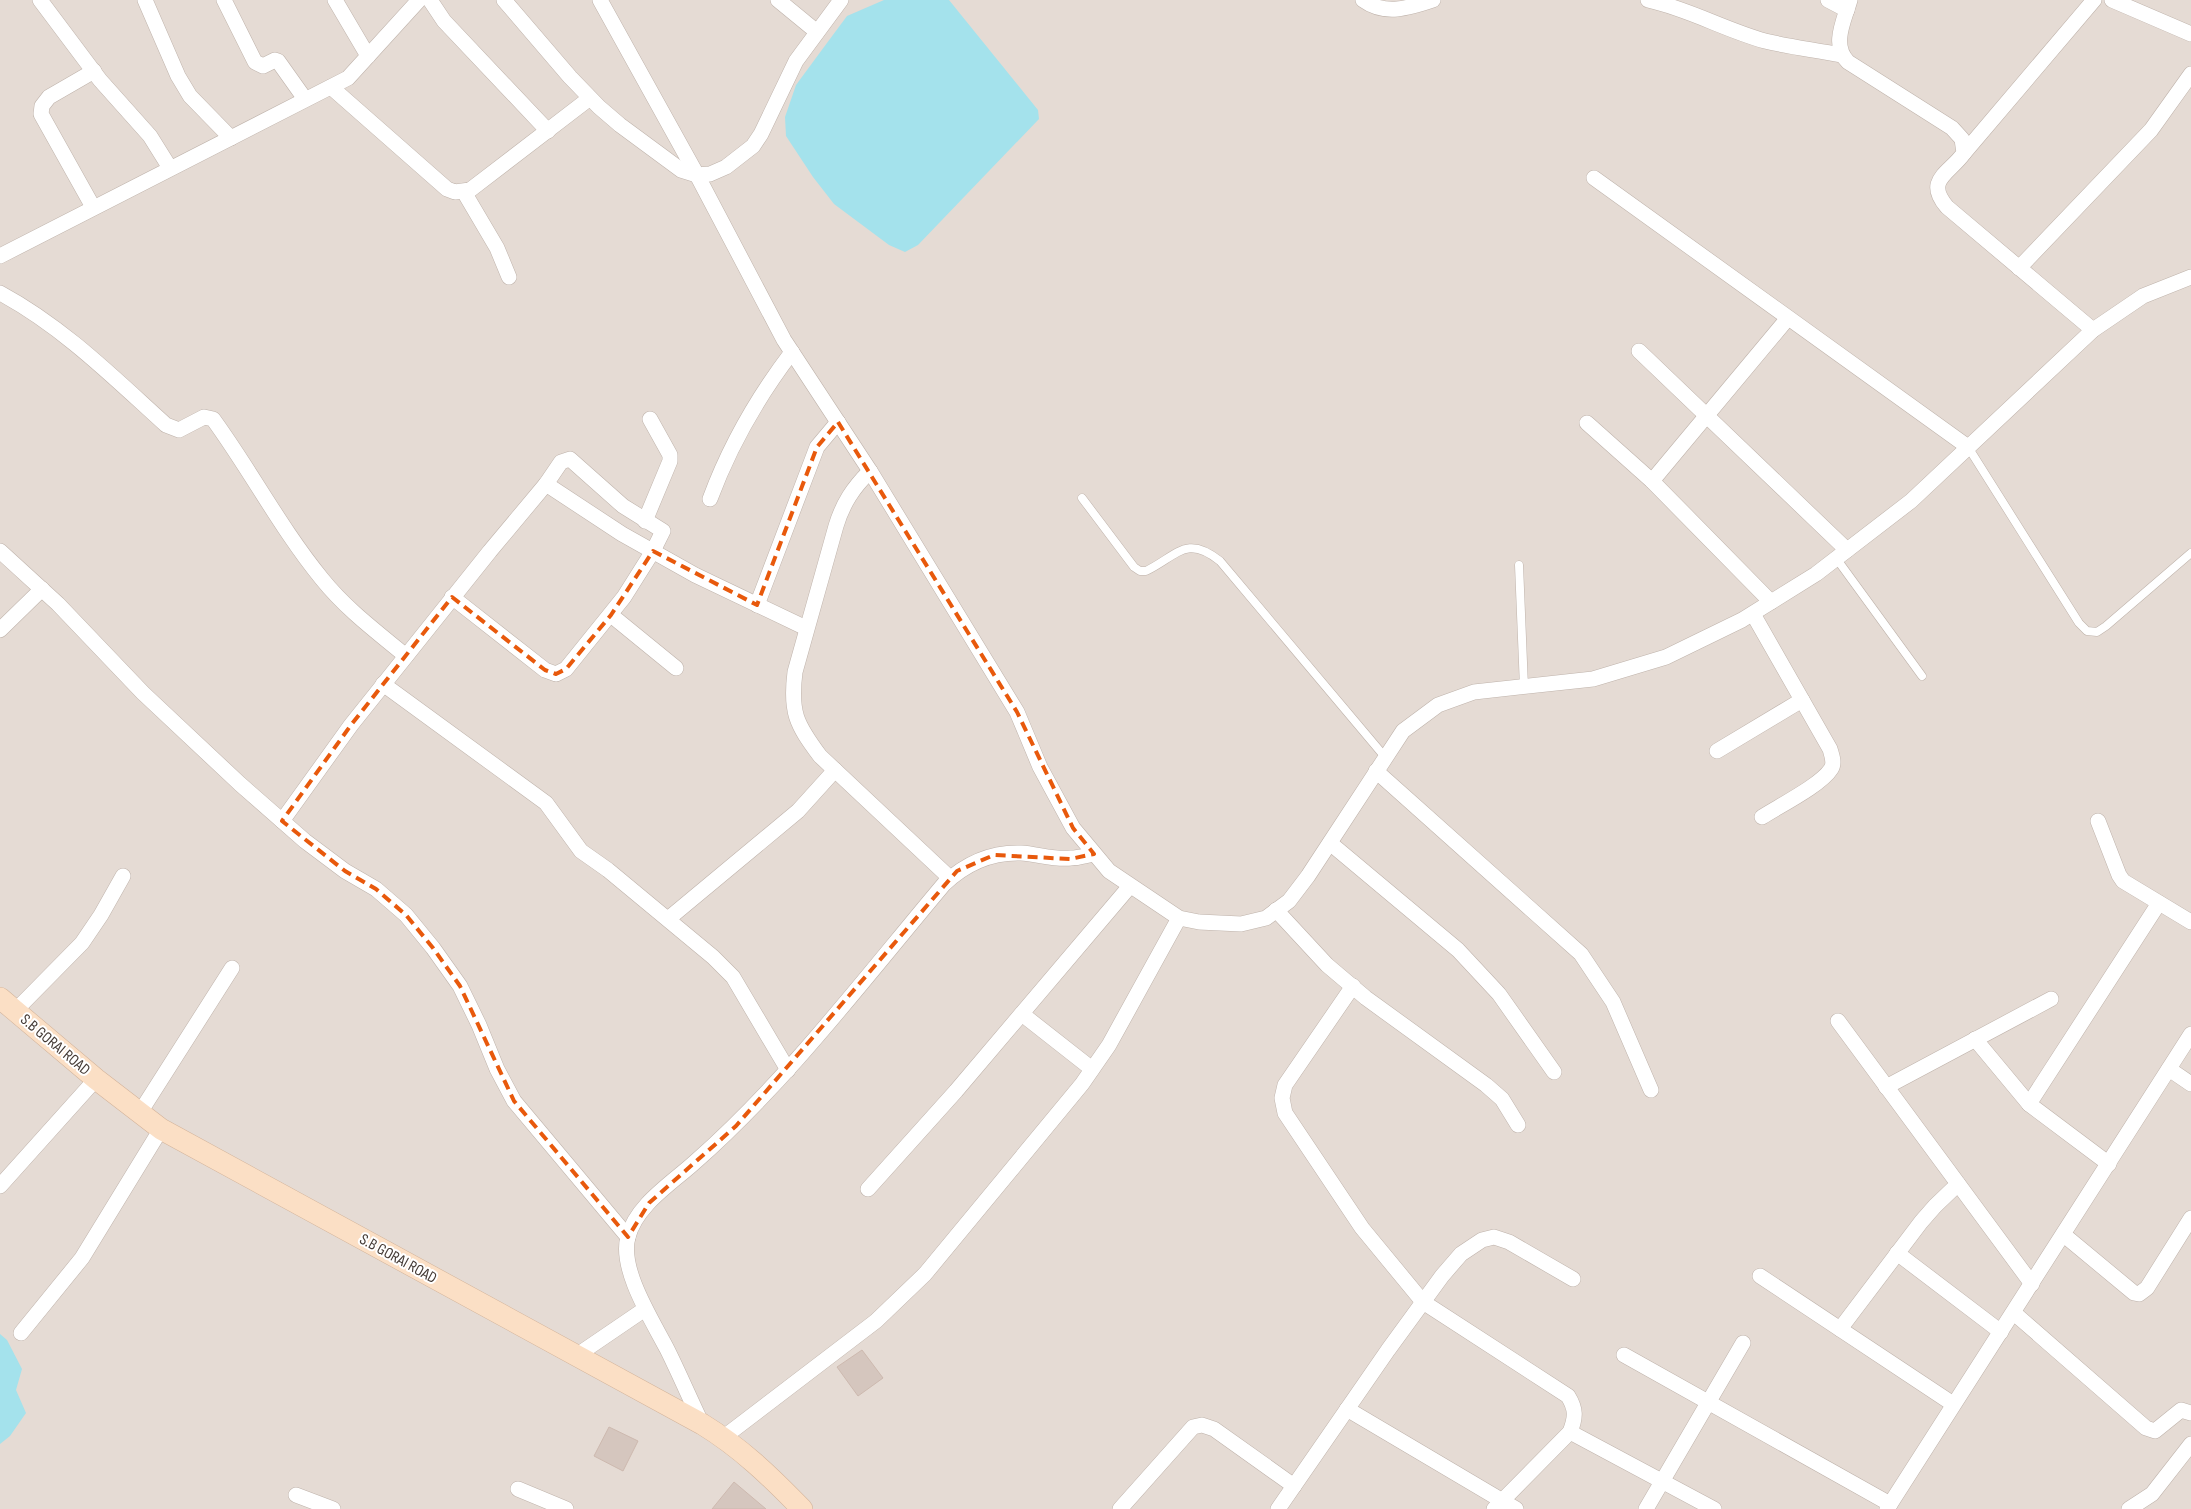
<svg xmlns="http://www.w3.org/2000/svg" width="2191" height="1509" viewBox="0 0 2191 1509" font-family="'Sofia Sans Condensed',sans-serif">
  <rect width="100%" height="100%" fill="#f1eae5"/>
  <rect fill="#e5dbd4" x="0" y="0" width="2191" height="1509"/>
  <g fill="#a4e2ec">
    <polygon points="884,0 949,0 1038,110 1039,119 918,245 905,252 889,245 834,204 813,177 786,136 785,117 796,85 824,47 847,16"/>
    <polygon points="0,1334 7,1340 22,1369 16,1390 26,1413 10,1436 0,1444"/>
  </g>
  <g fill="#d5c6be" stroke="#cdb9af">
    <polygon points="862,1350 883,1378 858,1396 837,1367"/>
    <polygon points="609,1427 638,1441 623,1471 594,1456"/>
    <polygon points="734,1482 766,1509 712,1509"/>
  </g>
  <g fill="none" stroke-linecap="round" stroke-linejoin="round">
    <defs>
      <g id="lane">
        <polyline points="1968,447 2079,623 2087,631 2097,632 2106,626 2191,553"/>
        <path d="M 1082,498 L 1134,567 L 1140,571 L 1146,571 C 1177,556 1186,534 1220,561 L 1385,757"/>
        <polyline points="1836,558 1922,676"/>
        <polyline points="1519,565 1524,687"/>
      </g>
      <g id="street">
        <polyline points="40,0 100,80 150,136 170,168"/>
        <polyline points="145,0 178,76 190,96 231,138"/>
        <polyline points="224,0 255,62 263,66 275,60 278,61 305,99"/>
        <polyline points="335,0 368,56"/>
        <polyline points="430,0 444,21 548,131"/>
        <polyline points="504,0 570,77 599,107 620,125 681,170 697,175 710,174 726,167 753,146 761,134 796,61 841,0"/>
        <polyline points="600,0 697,175 784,340 870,471 1017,712 1040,767 1073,828 1109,871 1179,918 1199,922 1241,924 1266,918 1289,901 1308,876 1403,731 1438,705 1474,692 1593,679 1666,657 1742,620 1816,574 1911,501 2093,330 2143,296 2191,277"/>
        <polyline points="778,0 817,32"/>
        <path d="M 1363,0 C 1385,16 1409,8 1433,0"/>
        <path d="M 1648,0 C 1689,9 1725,30 1765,41 C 1790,47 1816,50 1841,55"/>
        <polyline points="1828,0 1847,10"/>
        <path d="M 1850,0 C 1844,21 1831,45 1848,62 L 1952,128 L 1962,139 L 1964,153 C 1949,174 1924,180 1947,207 L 2093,330"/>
        <polyline points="2112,0 2191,34"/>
        <polyline points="331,87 447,189 455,192 470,190 590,98"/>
        <polyline points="1964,153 2094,0"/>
        <polyline points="1594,178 1968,447"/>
        <polyline points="464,192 497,248 509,277"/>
        <polyline points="93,207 41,114 42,106 49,97 94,71"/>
        <polyline points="0,256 348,78 419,0"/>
        <polyline points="2019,268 2151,130 2191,74"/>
        <path d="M 0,293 C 63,327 113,377 166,425 L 179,430 L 204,417 L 213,419 C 251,471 281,529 322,579 C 346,609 377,632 406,656"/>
        <polyline points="1639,351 1847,550"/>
        <polyline points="1587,423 1652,481"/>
        <path d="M 870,471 C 853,488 843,503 836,526 L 795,672 C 790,712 796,724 820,756 L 950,878"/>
        <path d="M 710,499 C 730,445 757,398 792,352"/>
        <polyline points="645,521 670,461 670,455 650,419"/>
        <polyline points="0,551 58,604 143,693 240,784 305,841 345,871 376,889 406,915 433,948 460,986 479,1025 497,1069 514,1101 628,1237"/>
        <polyline points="452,597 545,670 556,674 566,669 624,597 653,551 663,531 623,506 570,459 561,462 546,484"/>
        <polyline points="1771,602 1652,481 1788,318"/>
        <polyline points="757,605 817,447 838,422"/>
        <path d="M 1753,614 L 1830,749 C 1832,756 1835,763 1831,769 C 1821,785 1779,806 1762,817"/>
        <polyline points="611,615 676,668"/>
        <polyline points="0,630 42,589"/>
        <polyline points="383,684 546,803 581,851 608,870 713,957 733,977 788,1070"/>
        <polyline points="1717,751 1802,700"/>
        <polyline points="1376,771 1581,954 1613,1002 1651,1090"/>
        <polyline points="282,821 351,725 490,551 546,484 622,534 695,575 806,628"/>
        <polyline points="2098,821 2119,875 2123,881 2191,922"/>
        <polyline points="1330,843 1458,950 1499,994 1554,1072"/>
        <polyline points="1276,910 1327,965 1366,998 1486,1085 1502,1099 1518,1125"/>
        <polyline points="668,919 798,811 835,770"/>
        <path d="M 1353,986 L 1285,1085 L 1282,1098 L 1285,1113 L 1362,1228 L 1423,1302 L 1568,1396 C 1576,1409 1576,1417 1570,1432 L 1494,1509"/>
        <polyline points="15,1011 82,943 101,915 123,876"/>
        <polyline points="1022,1014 1092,1069"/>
        <polyline points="1838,1021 2032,1284"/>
        <polyline points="1975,1039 2029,1104 2109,1164"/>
        <polyline points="2169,1069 2191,1084"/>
        <polyline points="1886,1087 2051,999"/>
        <polyline points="2029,1104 2159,903"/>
        <polyline points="139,1114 232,968"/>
        <polyline points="0,1186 96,1079"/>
        <polyline points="868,1189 956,1091 1130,886"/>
        <polyline points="2064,1235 2134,1293 2139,1294 2147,1288 2191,1218"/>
        <polyline points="1897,1253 2001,1332"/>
        <polyline points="1760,1276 1953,1404"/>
        <polyline points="2014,1313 2146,1428 2155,1431 2181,1410 2191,1413"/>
        <polyline points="1840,1329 1921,1222 1935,1206 1958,1184"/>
        <polyline points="21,1333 82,1258 161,1129"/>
        <polyline points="1624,1355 1890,1504"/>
        <polyline points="576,1356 645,1309"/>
        <polyline points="1347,1409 1516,1509"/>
        <path d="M 702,1424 C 690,1399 679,1373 667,1349 C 652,1320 619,1269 628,1237 C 636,1205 672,1183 695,1162 C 788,1080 864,979 944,884 C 965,864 991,852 1021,853 C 1037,854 1055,860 1071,858 C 1079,858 1087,855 1094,854"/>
        <polyline points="1570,1432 1714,1509"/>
        <polyline points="724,1437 876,1321 925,1274 1082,1084 1109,1045 1179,918"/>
        <polyline points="518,1489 566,1509"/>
        <polyline points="296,1495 333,1509"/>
        <polyline points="1120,1509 1193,1427 1202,1425 1214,1429 1294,1486"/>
        <polyline points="1278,1509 1388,1350 1442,1276 1461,1254 1482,1240 1494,1237 1509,1242 1573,1279"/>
        <polyline points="1646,1509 1743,1343"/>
        <polyline points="1887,1509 2191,1034"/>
        <polyline points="2129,1509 2152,1494 2191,1444"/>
      </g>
      <path id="secondary" d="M 0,998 L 96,1079 L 161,1129 L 702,1424 C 741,1448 770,1476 802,1509"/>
    </defs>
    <use href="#lane" stroke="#bfb3ab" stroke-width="9"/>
    <use href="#street" stroke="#bfb3ab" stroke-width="16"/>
    <use href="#secondary" stroke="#d2b39a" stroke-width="22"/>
    <use href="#lane" stroke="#fff" stroke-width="8"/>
    <use href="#street" stroke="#fff" stroke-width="15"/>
    <use href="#secondary" stroke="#fbdfc5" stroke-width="21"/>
  </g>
  <path fill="none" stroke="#e8590c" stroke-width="4" stroke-dasharray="10 6" stroke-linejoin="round" d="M 838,422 L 1017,712 L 1073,828 L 1094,854 L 1070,859 L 994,855 L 957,871 L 736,1126 L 649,1203 L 628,1237 L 514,1101 L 460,986 L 433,948 L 406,915 L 376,889 L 345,871 L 282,821 L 351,725 L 452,597 L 545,670 L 556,674 L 566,669 L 611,615 L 653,551 L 757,605 L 817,447 Z"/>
  <g text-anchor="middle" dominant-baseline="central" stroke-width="4" stroke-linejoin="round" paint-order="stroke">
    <g font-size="16" fill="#443a35" stroke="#fff">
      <text transform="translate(55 1045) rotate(40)">S.B GORAI ROAD</text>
      <text transform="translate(398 1259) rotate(29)">S.B GORAI ROAD</text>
    </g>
  </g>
</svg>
